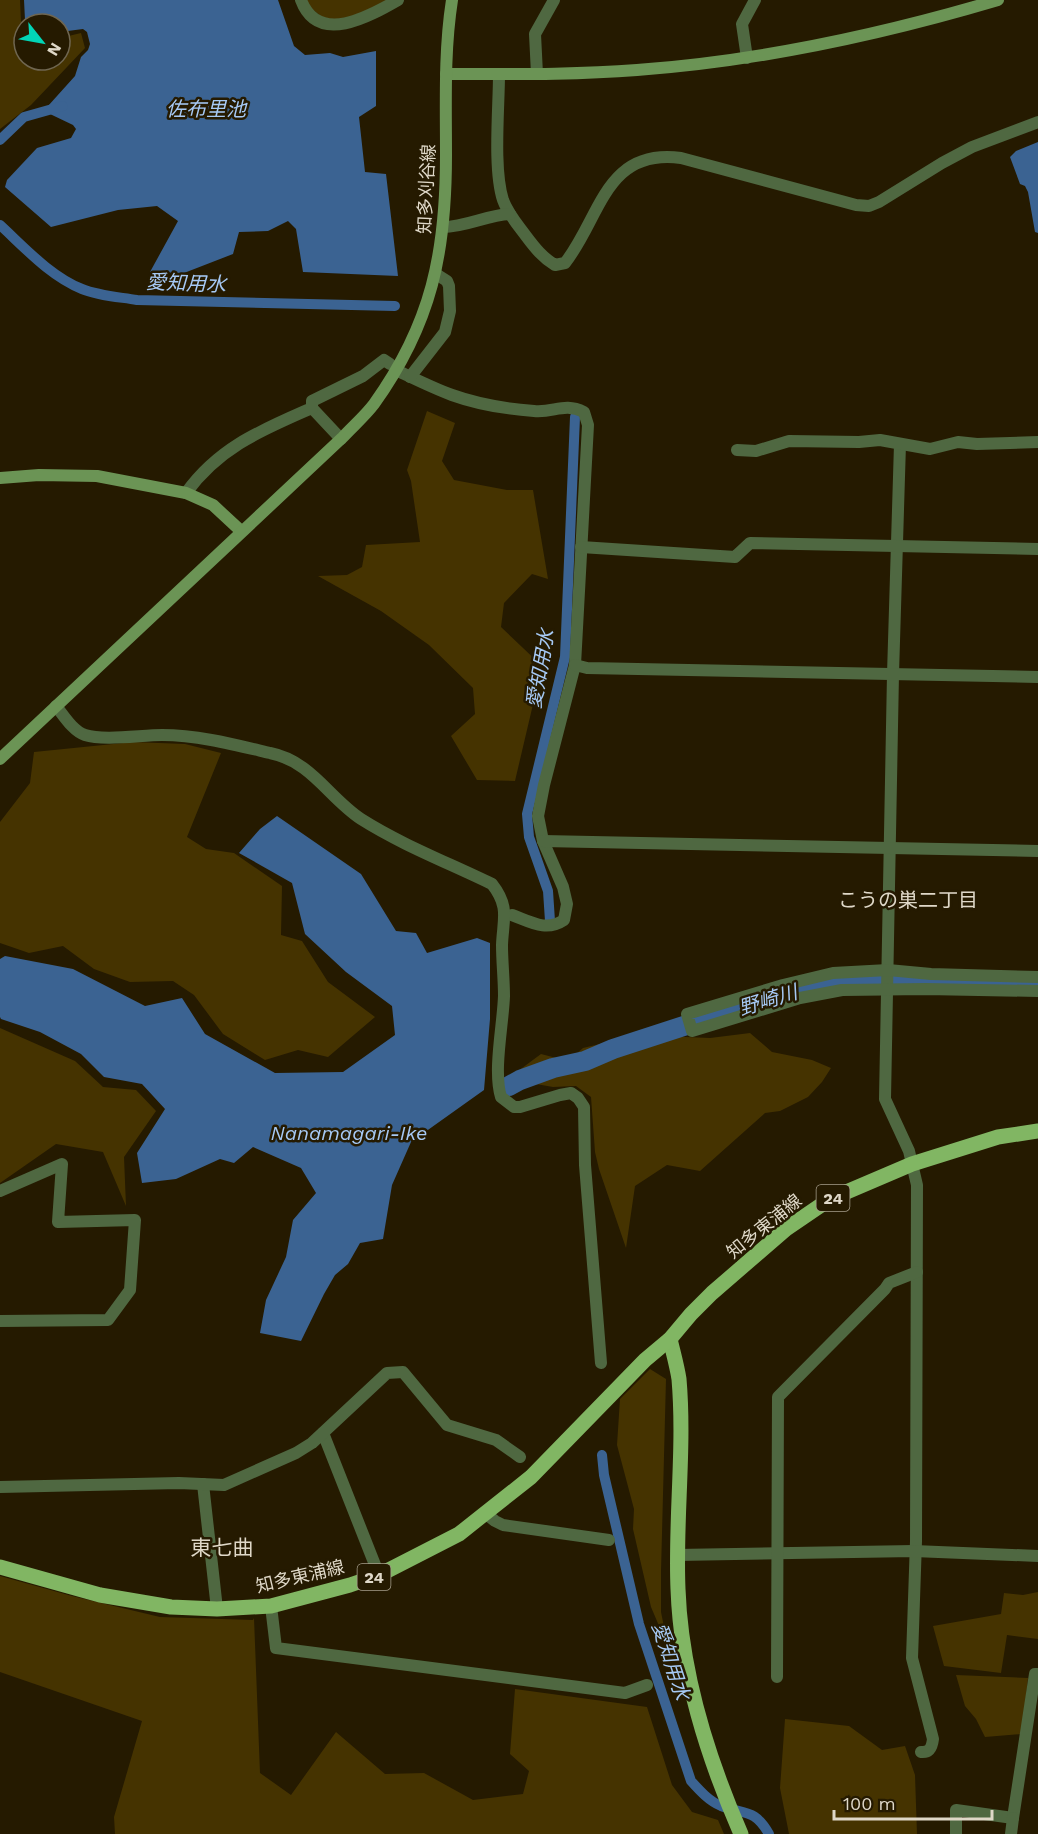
<svg xmlns="http://www.w3.org/2000/svg" width="1038" height="1834" viewBox="0 0 1038 1834" font-family="'Work Sans','Noto Sans JP',sans-serif">
  <rect width="100%" height="100%" fill="#251a00"/>
  <g fill="#453300">
    <polygon points="0,0 20,0 21,22 25,24 24,60 60,60 60,38 81,33 85,48 31,105 0,129"/>
    <polygon points="301,0 398,0 332,25"/>
    <polygon points="427,411 455,423 442,461 454,480 507,490 533,490 548,579 532,574 504,603 501,627 542,666 515,781 477,780 451,736 475,714 473,688 429,645 381,611 318,576 347,575 362,567 366,545 420,542 411,481 407,470"/>
    <polygon points="133,742 185,744 221,753 187,837 206,849 234,853 282,886 281,935 302,941 328,982 375,1017 328,1057 298,1050 265,1060 223,1034 194,995 173,981 130,982 94,969 63,946 29,953 0,943 0,822 30,783 34,752"/>
    <polygon points="0,1028 75,1061 103,1087 136,1090 156,1111 124,1157 126,1206 103,1152 56,1144 0,1183"/>
    <polygon points="750,1033 772,1052 812,1060 831,1068 822,1082 808,1097 780,1111 765,1113 700,1171 667,1165 635,1186 626,1248 599,1169 595,1152 591,1097 576,1086 553,1087 536,1084 518,1071 541,1054 568,1061 583,1048 637,1035 710,1038"/>
    <polygon points="650,1369 666,1379 661,1572 661,1612 668,1647 651,1607 633,1529 634,1509 617,1445 620,1399"/>
    <polygon points="0,1576 72,1596 160,1617 253,1620 254,1618 260,1773 291,1795 336,1732 385,1774 424,1773 473,1800 523,1794 529,1771 510,1754 515,1689 647,1707 672,1785 692,1812 718,1820 724,1834 115,1834 114,1817 142,1721 0,1672"/>
    <polygon points="1038,1592 1038,1639 1007,1635 1001,1673 944,1666 933,1626 1001,1614 1004,1593 1023,1595"/>
    <polygon points="956,1675 1028,1678 1022,1734 985,1737 976,1719 965,1706"/>
    <polygon points="785,1719 849,1726 882,1750 905,1746 915,1775 917,1834 789,1834 780,1788"/>
  </g>
  <g fill="#3b6392">
    <polygon points="24,0 278,0 294,46 305,55 330,53 343,57 376,51 376,106 359,117 365,172 386,174 398,276 303,272 296,229 288,221 268,231 239,232 233,254 184,273 150,272 178,221 157,206 118,210 51,227 5,187 7,180 37,148 71,138 76,129 73,125 50,114 48,106 75,76 81,57 88,50 90,44 87,32 83,29 60,32 60,24 32,24 25,20"/>
    <polygon points="1038,142 1038,233 1035,232 1028,192 1025,186 1020,184 1010,157 1016,151"/>
    <polygon points="277,816 361,874 396,931 416,933 427,953 477,938 490,943 490,1019 484,1090 411,1142 392,1185 383,1239 360,1243 348,1264 335,1275 324,1294 301,1341 260,1333 266,1300 286,1257 293,1220 316,1193 301,1168 253,1147 234,1163 220,1159 176,1179 142,1183 137,1153 165,1109 142,1084 104,1077 81,1054 40,1032 1,1019 0,1017 0,959 5,956 73,969 145,1006 182,998 205,1034 275,1073 343,1072 395,1035 392,1006 346,972 305,934 292,883 239,853 260,829"/>
  </g>
  <g fill="none" stroke-linecap="round" stroke-linejoin="round">
    <g stroke="#3b6392" stroke-width="10">
      <polyline points="0,140 24,117 63,106"/>
      <path d="M 0,225 C 25,248 50,276 82,289 C 99,296 119,297 137,300 L 395,306"/>
      <polyline points="550,921 548,891 529,837 527,814 565,657 575,417"/>
      <path d="M 602,1455 L 604,1475 L 639,1624 L 691,1781 C 700,1791 709,1801 721,1806 C 745,1815 754,1808 769,1834"/>
    </g>
    <polyline stroke="#3b6392" stroke-width="20" points="509,1086 520,1080 553,1068 585,1061 613,1049 696,1022 818,985 860,980 1038,984"/>
    <g stroke="#4f6841" stroke-width="12">
      <path d="M 301,0 C 318,46 370,16 398,0"/>
      <polyline points="747,58 742,24 755,0"/>
      <path d="M 499,74 C 499,108 493,169 503,200 C 508,214 518,225 526,236 C 535,248 543,258 555,265 L 565,263 C 601,217 605,148 681,158 L 856,205 L 869,206 L 879,202 L 942,163 L 972,147 L 1038,122"/>
      <polyline points="537,74 535,34 554,0"/>
      <path d="M 443,227 C 466,227 487,215 510,214"/>
      <path d="M 396,370 C 415,379 433,388 452,395 C 477,404 507,409 534,411 C 554,413 564,402 584,412 L 588,425 L 575,665 L 544,785 L 538,816 L 543,841 L 563,887 L 567,904 L 564,920 C 546,932 531,922 512,915"/>
      <polyline points="410,377 445,332 450,311 449,286 447,281 436,274"/>
      <polyline points="312,408 341,439"/>
      <path d="M 900,444 L 893,674 L 885,1099 L 909,1151 L 917,1185 L 916,1541 L 912,1658 L 933,1739 C 932,1747 930,1753 921,1752"/>
      <polyline points="737,450 756,451 789,441 859,442 880,440 930,449 958,442 977,444 1038,442"/>
      <path d="M 186,493 C 219,447 262,430 312,408 L 312,401 L 363,376 L 384,360 L 390,364"/>
      <polyline points="581,547 735,557 750,543 1038,549"/>
      <polyline points="575,665 587,668 1038,677"/>
      <path d="M 56,706 C 64,716 73,731 85,735 C 104,741 141,735 162,735 C 198,735 236,745 270,753 C 311,761 329,798 361,819 C 402,845 449,863 492,884 C 510,907 503,919 502,945 C 502,962 504,979 504,996 C 503,1025 493,1071 501,1097 L 514,1107 L 520,1107 L 560,1095 L 571,1093 L 578,1098 L 584,1107 L 585,1165 L 601,1363"/>
      <polyline points="543,841 1038,851"/>
      <polyline points="1038,977 931,974 888,970 833,973 783,985 687,1014 692,1031 800,998 842,990 926,989 1038,991"/>
      <polyline points="0,1191 62,1164 58,1222 135,1220 130,1290 108,1320 0,1321"/>
      <polyline points="323,1433 379,1575"/>
      <polyline points="203,1484 217,1609"/>
      <polyline points="0,1487 179,1483 224,1485 296,1453 312,1443 387,1373 403,1372 447,1425 496,1440 520,1457"/>
      <polyline points="485,1513 495,1521 503,1525 609,1540"/>
      <polyline points="677,1555 914,1551 1038,1556"/>
      <polyline points="271,1606 276,1648 625,1693 647,1685"/>
      <polyline points="777,1677 778,1397 885,1289 889,1283 917,1272"/>
      <polyline points="956,1834 956,1810 1013,1818 1035,1674 1038,1674"/>
      <polyline points="1011,1834 1013,1818"/>
    </g>
    <g stroke="#6b9455" stroke-width="12">
      <path d="M 446,74 C 509,74 573,75 637,70 C 760,61 880,35 998,0"/>
      <polyline points="0,478 39,475 97,476 186,493 213,505 241,531"/>
      <path d="M 0,759 L 343,437 C 353,426 365,416 374,404 C 432,323 446,252 446,155 C 446,103 444,51 452,0"/>
    </g>
    <g stroke="#81b663" stroke-width="15">
      <path d="M 670,1339 C 673,1352 677,1366 679,1379 C 685,1449 675,1519 678,1589 C 681,1674 707,1756 741,1834"/>
      <polyline points="0,1567 100,1595 171,1607 217,1609 271,1606 350,1585 379,1575 459,1534 531,1477 645,1360 670,1339 691,1314 712,1293 786,1229 830,1199 912,1164 998,1137 1038,1131"/>
    </g>
  </g>
  <g text-anchor="middle" dominant-baseline="central" stroke-width="5" stroke-linejoin="round" paint-order="stroke">
    <g fill="#251a00" stroke="#a79f8c" stroke-width="1.5">
      <rect x="816.5" y="1185" width="33" height="26" rx="4.5"/>
      <rect x="357.5" y="1564" width="33" height="26" rx="4.5"/>
    </g>
    <g font-size="16" font-weight="bold" fill="#dfd8c8">
      <text x="833" y="1198">24</text>
      <text x="374" y="1577">24</text>
    </g>
    <g font-size="18" fill="#dfd8c8" stroke="#251a00">
      <text transform="translate(426 189) rotate(-87)">知多刈谷線</text>
      <text transform="translate(764 1226) rotate(-39)">知多東浦線</text>
      <text transform="translate(300 1576) rotate(-13)">知多東浦線</text>
    </g>
    <g font-size="20" font-style="italic" fill="#a6c9f4" stroke="#251a00">
      <text x="206" y="109">佐布里池</text>
      <text transform="translate(186 283) rotate(2)">愛知用水</text>
      <text transform="translate(540 669) rotate(-80)">愛知用水</text>
      <text transform="translate(768 1000) rotate(-17)">野崎川</text>
      <text x="349" y="1133">Nanamagari-Ike</text>
      <text transform="translate(671 1661) rotate(72)">愛知用水</text>
    </g>
    <g font-size="20" fill="#dfd8c8" stroke="#251a00">
      <text x="908" y="900">こうの巣二丁目</text>
    </g>
    <g font-size="21" fill="#dfd8c8" stroke="#251a00">
      <text x="222" y="1547">東七曲</text>
    </g>
  </g>
  <g transform="translate(42 42) rotate(121)"><circle r="28" fill="#251a00" stroke="#6f6650" stroke-width="1.5"/>
  <path d="M0-4.5L10 22L0 15L-10 22Z" fill="#02d5b6"/>
  <text y="-9" font-size="16" font-weight="bold" text-anchor="middle" fill="#dfd8c8">N</text>
  </g>
  <path d="M834 1810v9h158v-9" fill="none" stroke="#dfd8c8" stroke-width="3"/>
  <text x="843" y="1810" font-size="18" fill="#dfd8c8" stroke="#251a00" stroke-width="4.5" paint-order="stroke">100 m</text>
</svg>
